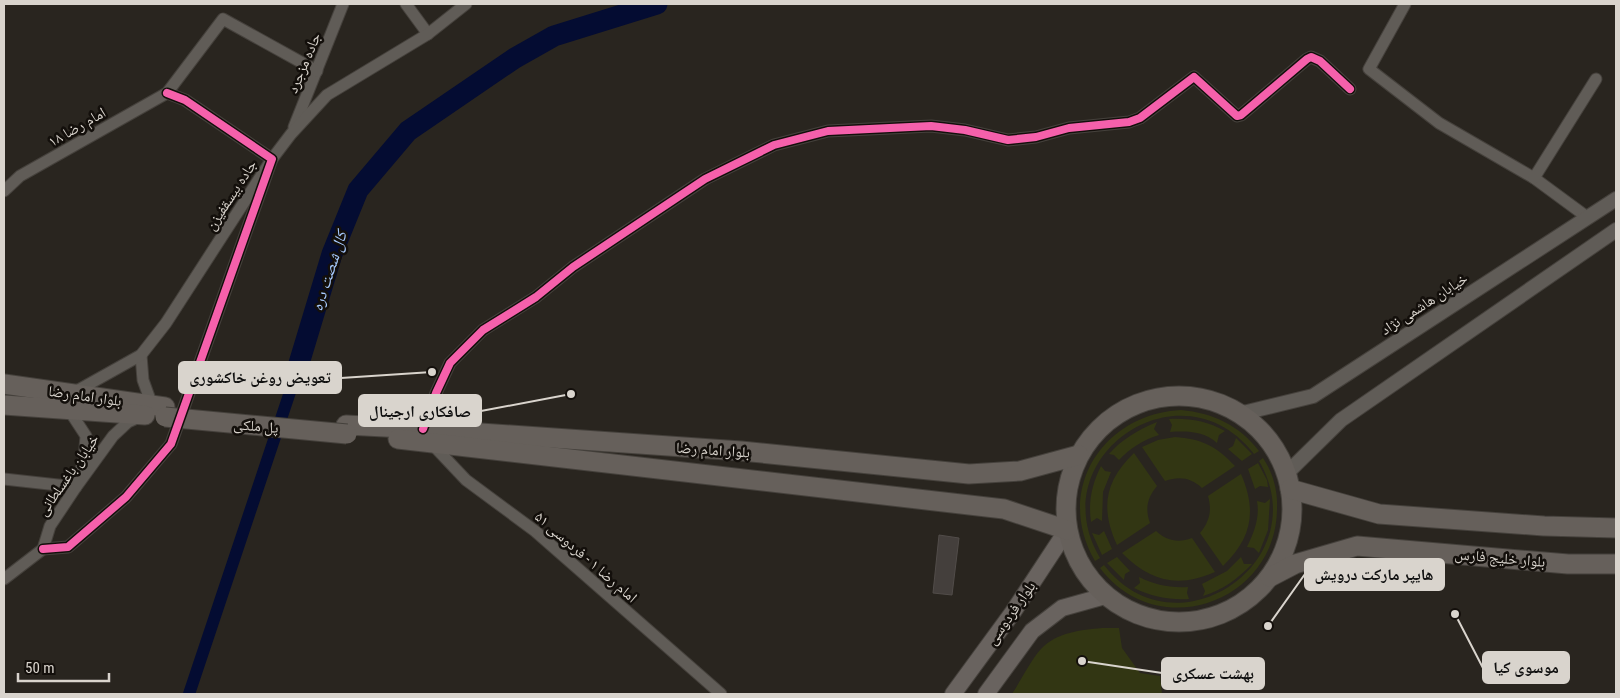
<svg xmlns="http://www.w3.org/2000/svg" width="1620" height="698" viewBox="0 0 1620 698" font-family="'Roboto Condensed','Noto Naskh Arabic',sans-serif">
  <rect width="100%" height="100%" fill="#29251f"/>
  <g fill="#323613">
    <path d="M 1181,410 C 1213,413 1239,425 1259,451 L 1254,454 C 1181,360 1040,457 1100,558 L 1095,561 C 1054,491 1102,414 1181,410 Z"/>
    <path d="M 1169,419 C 1189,418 1207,421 1225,431 L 1219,435 L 1217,443 C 1204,431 1187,431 1170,432 L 1172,425 Z"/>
    <path d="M 1157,422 L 1154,429 L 1159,435 C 1143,440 1130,448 1119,460 L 1114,455 L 1109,454 C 1122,439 1138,430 1157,422 Z"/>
    <path d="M 1175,437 C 1202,439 1216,446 1235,466 L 1202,488 C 1191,478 1180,476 1165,481 L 1142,447 L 1158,440 Z"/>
    <polygon points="1236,438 1252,454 1242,461 1228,449 1233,446"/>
    <path d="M 1134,453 L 1157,486 C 1147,498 1145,509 1150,523 L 1117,545 C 1100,508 1105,481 1134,453 Z"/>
    <path d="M 1263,458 C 1273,473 1278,491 1277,509 C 1276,603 1157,644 1100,568 L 1104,565 C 1175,658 1318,562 1259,461 Z"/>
    <polygon points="1258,463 1267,480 1268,487 1260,486 1255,489 1248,469"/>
    <path d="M 1101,466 L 1105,471 L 1111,472 L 1103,492 L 1102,521 L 1097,518 L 1091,522 C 1088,502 1092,484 1101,466 Z"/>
    <path d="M 1241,474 C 1257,511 1252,538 1223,566 L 1200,533 C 1210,521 1212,510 1208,496 Z"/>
    <path d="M 1270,499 L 1268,530 L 1259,553 L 1254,548 L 1247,547 C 1254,532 1260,518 1257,501 L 1265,503 Z"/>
    <polygon points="1104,531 1112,549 1102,555 1092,533 1099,535"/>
    <path d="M 1156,531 C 1167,541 1178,543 1192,538 L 1215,572 C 1178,588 1151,582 1122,553 Z"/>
    <polygon points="1117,557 1130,571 1125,574 1124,580 1107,563"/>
    <path d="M 1241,557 L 1244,564 L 1252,564 C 1237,579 1223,590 1203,596 L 1205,591 L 1202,584 L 1227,571 Z"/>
    <path d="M 1139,577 C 1155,585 1170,588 1188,587 L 1187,593 L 1189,599 C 1170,600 1152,597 1134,588 L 1140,583 Z"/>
    <path d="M 1102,628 L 1119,628 L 1122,648 L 1140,673 L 1160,676 L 1162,694 L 1012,694 C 1020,682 1032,658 1041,649 C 1057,632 1081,630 1102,628 Z"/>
  </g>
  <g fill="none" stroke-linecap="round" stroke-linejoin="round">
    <polyline stroke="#040c32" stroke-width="12" points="189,694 294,380"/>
    <polyline stroke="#040c32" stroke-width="21" points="294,380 332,254 358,190 408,131 515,58 554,36 657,4"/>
  </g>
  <polygon fill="#443f3c" stroke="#514c49" points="939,535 959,538 952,595 933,593"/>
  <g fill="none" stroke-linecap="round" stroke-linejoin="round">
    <defs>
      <g id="minor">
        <polyline points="406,4 428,34"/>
        <polyline points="1405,4 1369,69 1439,123 1534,178 1587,217"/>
        <polyline points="294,127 343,4"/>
        <polyline points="1534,178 1596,79"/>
        <polyline points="4,191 20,176 167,93 223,19 317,71"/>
        <polyline points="141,355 143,380 152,405"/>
        <polyline points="73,393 141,355 166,323 272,159 291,134 327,95 428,34 466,4"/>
        <polyline points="69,410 86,436 84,459 78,480"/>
        <polyline points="423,429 436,393 450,363 483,330 536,297 573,267 705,179 774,145 828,131 931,126 965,130 1008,140 1036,137 1069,128 1129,122 1140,118 1194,77 1237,116 1241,115 1307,59 1311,57 1320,61 1350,89"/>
        <polyline points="432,444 466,480 535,531 721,694"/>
        <polyline points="4,479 76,487"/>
        <polyline points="43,549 68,547 126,497 171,444 272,159 185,100 167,93"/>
        <polyline points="4,579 43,549 50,526 76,487 113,436 128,422 139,417"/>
      </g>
      <g id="tertiary">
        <polyline points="1239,414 1313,396 1616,199"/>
        <polyline points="1286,474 1341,420 1616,230"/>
      </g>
      <g id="secondary">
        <polyline points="953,694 1013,612 1067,530"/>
        <polyline points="986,694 1032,631 1062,608 1105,596"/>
      </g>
      <g id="primary">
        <polyline points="4,384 165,407"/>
        <circle cx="1179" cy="509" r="113"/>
        <polyline points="4,405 145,415"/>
        <polyline points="346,425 423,429 741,451 969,474 1020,471 1079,455"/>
        <polyline points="398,439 1004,509 1067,530"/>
        <polyline points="1290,489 1379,514 1544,526 1616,528"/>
        <polyline points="1270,577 1295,564 1357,546 1568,564 1616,564"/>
      </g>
    </defs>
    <use href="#minor" stroke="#45413c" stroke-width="13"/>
    <use href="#tertiary" stroke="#45413c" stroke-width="16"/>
    <use href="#secondary" stroke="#45413c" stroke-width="18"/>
    <use href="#primary" stroke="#45413c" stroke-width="21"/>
    <use href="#minor" stroke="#605c57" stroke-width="11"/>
    <use href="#tertiary" stroke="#605c57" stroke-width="14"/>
    <use href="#secondary" stroke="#69635f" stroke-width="16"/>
    <use href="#primary" stroke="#66605b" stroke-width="19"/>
    <defs>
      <polyline id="primary-bridge" points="165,417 347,434"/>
    </defs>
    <use href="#primary-bridge" stroke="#45413c" stroke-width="21" stroke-linecap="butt"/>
    <use href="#primary-bridge" stroke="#66605b" stroke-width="19"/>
    <defs>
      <g id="cycleway">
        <polyline points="423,429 436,393 450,363 483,330 536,297 573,267 705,179 774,145 828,131 931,126 965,130 1008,140 1036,137 1069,128 1129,122 1140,118 1194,77 1237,116 1241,115 1307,59 1311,57 1320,61 1350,89"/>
        <polyline points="43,549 68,547 126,497 171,444 272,159 185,100 167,93"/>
      </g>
    </defs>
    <use href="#cycleway" stroke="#130f0b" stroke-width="11"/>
    <use href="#cycleway" stroke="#f560ab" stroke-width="8"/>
  </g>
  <g text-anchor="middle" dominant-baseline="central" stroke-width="5" stroke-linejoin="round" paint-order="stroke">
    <g font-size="15" fill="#d9d4cd" stroke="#130f0b">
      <text transform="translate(304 63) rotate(-67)">جاده مزجرد</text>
      <text transform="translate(77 127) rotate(-30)">امام رضا ۱۸</text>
      <text transform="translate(231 195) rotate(-57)">جاده بیسقفیزن</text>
      <text transform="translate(1424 304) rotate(-33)">خیابان هاشمی نژاد</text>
      <text transform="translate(85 396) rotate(8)">بلوار امام رضا</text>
      <text transform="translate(256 426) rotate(5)">پل ملکی</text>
      <text transform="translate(713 450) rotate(4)">بلوار امام رضا</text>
      <text transform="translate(68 475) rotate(-55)">خیابان باغسلطانی</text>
      <text transform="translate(586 557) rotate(41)">امام رضا ۱ - فردوسی ۵۱</text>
      <text transform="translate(1500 558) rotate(5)">بلوار خلیج فارس</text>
      <text transform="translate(1011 613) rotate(-55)">بلوار فردوسی</text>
    </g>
    <g font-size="16" font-style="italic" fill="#a7cafe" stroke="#130f0b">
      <text transform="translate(329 271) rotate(-72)">کال شصت دره</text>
    </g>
  </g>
  <path fill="none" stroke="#d9d4cd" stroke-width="2" d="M432 372L341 378M571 394L481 411M1268 626L1305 574M1455 614L1483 668M1082 661L1162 673"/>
  <g fill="#d9d4cd" stroke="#130f0b" stroke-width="2">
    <circle cx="432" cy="372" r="5"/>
    <circle cx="571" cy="394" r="5"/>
    <circle cx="1268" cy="626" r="5"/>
    <circle cx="1455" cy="614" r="5"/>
    <circle cx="1082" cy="661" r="5"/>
  </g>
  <g fill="#d9d4cd" stroke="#d9d4cd" stroke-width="2">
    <rect x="179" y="362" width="162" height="31" rx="5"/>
    <rect x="359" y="395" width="122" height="31" rx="5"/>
    <rect x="1305" y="559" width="139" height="31" rx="5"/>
    <rect x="1483" y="652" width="86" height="31" rx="5"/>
    <rect x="1162" y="658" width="102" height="31" rx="5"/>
  </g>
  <g font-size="16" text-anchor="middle" font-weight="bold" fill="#111">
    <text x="260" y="383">تعویض روغن خاکشوری</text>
    <text x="420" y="417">صافکاری ارجینال</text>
    <text x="1374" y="580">هایپر مارکت درویش</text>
    <text x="1526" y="673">موسوی کیا</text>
    <text x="1213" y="679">بهشت عسکری</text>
  </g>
  <rect width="1620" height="698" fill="none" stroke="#d9d4cd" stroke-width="10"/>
  <path d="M18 673v8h91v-8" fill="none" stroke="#d9d4cd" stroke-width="2.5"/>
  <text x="25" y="673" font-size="15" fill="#d9d4cd" stroke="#130f0b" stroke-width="4" paint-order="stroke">50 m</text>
</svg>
